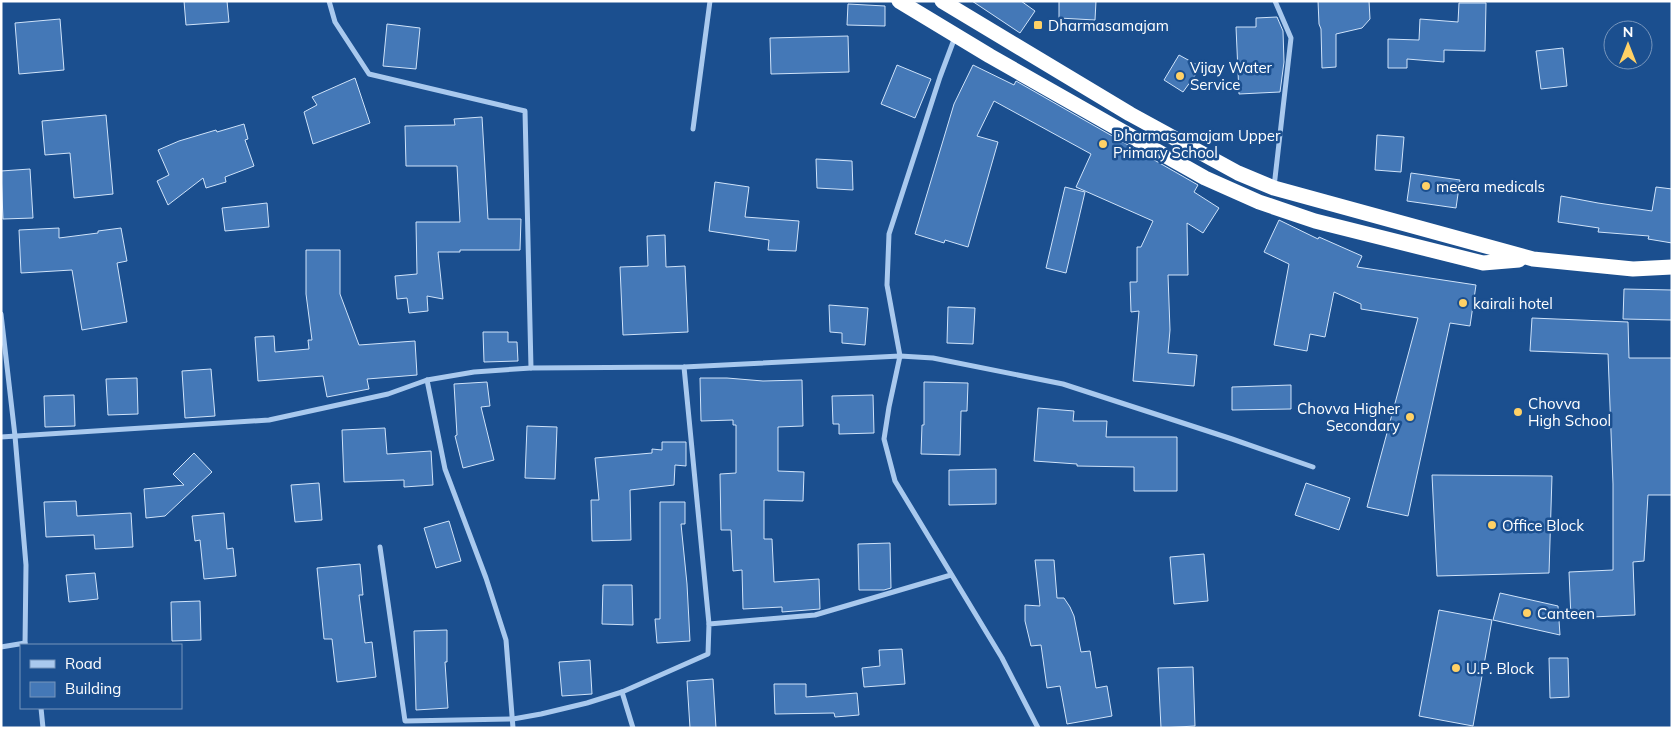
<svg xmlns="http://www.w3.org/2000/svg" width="1673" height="729" viewBox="0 0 1673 729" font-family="Mulish,sans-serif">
  <rect width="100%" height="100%" fill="#1b4f8f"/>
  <g fill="#4478b7" stroke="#cfe3fa">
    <polygon points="184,1 227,1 229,22 186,25"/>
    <polygon points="972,1 1021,1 1035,11 1020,33"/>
    <polygon points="1059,1 1096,1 1095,20 1059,18"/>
    <polygon points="1318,1 1369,1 1370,19 1362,28 1336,34 1336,67 1322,68 1321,29 1319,24"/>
    <polygon points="1459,3 1486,3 1485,51 1444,50 1444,62 1407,59 1407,68 1388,68 1388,39 1419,40 1420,19 1458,22"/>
    <polygon points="848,4 885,6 885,26 847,25"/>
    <polygon points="1277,17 1283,31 1284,62 1280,92 1239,94 1236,27 1256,27 1256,18"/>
    <polygon points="60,19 64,70 19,74 15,23"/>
    <polygon points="387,24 420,28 416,69 383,66"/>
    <polygon points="848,36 849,72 771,74 770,38"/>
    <polygon points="1563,48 1567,86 1541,89 1536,51"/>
    <polygon points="1179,55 1201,67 1183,92 1164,80"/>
    <polygon points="897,65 931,79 915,118 881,104"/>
    <polygon points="973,65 1014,85 1016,81 1198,185 1194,192 1219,208 1203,233 1187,223 1188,275 1168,275 1170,330 1168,353 1197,355 1194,386 1133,381 1139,311 1131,312 1130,282 1137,282 1137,247 1141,247 1153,221 1076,187 1091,154 994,101 977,136 998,142 968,247 945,240 944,243 915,234 954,104"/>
    <polygon points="355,78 370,123 313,144 304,112 317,105 312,97"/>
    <polygon points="106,115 113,194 74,198 70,153 45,155 42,121"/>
    <polygon points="482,117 488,219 521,219 520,250 460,250 460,252 438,252 443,299 427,296 428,311 409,313 407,298 397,299 395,276 417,274 416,222 460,222 457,166 406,166 405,126 455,125 454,119"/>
    <polygon points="244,124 248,139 245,140 254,166 225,177 226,182 206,188 203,178 168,205 157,181 169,175 158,150 179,141 216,130 217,132"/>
    <polygon points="1377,135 1404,137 1401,172 1375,170"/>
    <polygon points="816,159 852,161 853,190 817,188"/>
    <polygon points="30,169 33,218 3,219 1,171"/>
    <polygon points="1411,173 1460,180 1456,208 1407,201"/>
    <polygon points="715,182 749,187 745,217 799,221 796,251 768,250 769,240 709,231"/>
    <polygon points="1065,187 1085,192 1066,273 1046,268"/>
    <polygon points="1656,187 1672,189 1672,243 1648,239 1649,236 1598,232 1599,228 1558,222 1561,196 1598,203 1652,211"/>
    <polygon points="267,203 269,227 225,231 222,208"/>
    <polygon points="1279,220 1318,239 1319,237 1362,256 1357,267 1476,285 1470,326 1450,323 1408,516 1367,507 1418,318 1361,309 1361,304 1334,292 1325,337 1310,334 1307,351 1274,345 1289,264 1264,252"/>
    <polygon points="59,228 59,238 98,233 98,231 121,228 127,261 117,263 127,322 82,330 72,270 21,273 19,230"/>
    <polygon points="665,235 666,267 685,266 688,332 623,335 620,267 648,266 647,236"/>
    <polygon points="306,250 340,250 340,294 359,345 415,341 417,375 367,379 369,389 327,397 323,376 258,381 255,337 274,336 275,352 309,349 308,340 312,340 306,294"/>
    <polygon points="1624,289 1672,290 1672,320 1623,319"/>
    <polygon points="829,305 868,308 865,345 842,343 842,333 830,332"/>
    <polygon points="948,307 975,308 973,344 947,343"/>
    <polygon points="1532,318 1628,322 1629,358 1672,358 1672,495 1648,495 1644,561 1633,562 1635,615 1571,618 1569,572 1613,570 1613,484 1608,354 1530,351"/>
    <polygon points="483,332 508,332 508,342 517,342 518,361 484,362"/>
    <polygon points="211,369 215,416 185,418 182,371"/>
    <polygon points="137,378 138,414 108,415 106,379"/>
    <polygon points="700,378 727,378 763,381 802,380 803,426 778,427 778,471 804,472 803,501 764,500 764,539 772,539 774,582 819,579 820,609 782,612 782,607 743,609 742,570 733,571 731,530 721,530 720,474 736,473 736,425 733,425 733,420 701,421"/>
    <polygon points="487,382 490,406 481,407 494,460 463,468 455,436 457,435 454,384"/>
    <polygon points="924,382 968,383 967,411 961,411 960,455 921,454 922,425 924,425"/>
    <polygon points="1291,385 1291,409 1232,410 1232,387"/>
    <polygon points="74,395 75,426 45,427 44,396"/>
    <polygon points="873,395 874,433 839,434 839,424 833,424 832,396"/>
    <polygon points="1038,408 1074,411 1073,421 1107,421 1106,437 1177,437 1177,491 1134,491 1134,467 1077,466 1077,464 1034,461"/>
    <polygon points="527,426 557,427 555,479 525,478"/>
    <polygon points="385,428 387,454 431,451 433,485 404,487 404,480 344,482 342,430"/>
    <polygon points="662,442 686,442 686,466 675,465 674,485 630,490 631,540 592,541 591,500 599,500 595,458 652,453 652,449 662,450"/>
    <polygon points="194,453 212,472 165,516 146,518 144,489 184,485 173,474"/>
    <polygon points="996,469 996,504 949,505 949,470"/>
    <polygon points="1432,475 1552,476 1549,573 1437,576"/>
    <polygon points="319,483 322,520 295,522 291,485"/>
    <polygon points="1306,483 1350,498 1339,530 1295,515"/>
    <polygon points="76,501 77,516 131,513 133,547 95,549 94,535 46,537 44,502"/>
    <polygon points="660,502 685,502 685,524 681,524 687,584 690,641 657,643 655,619 660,619"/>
    <polygon points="224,513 227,549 233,548 236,576 204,579 200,540 195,541 192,516"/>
    <polygon points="449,521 461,561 436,568 424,528"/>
    <polygon points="890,543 891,588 884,590 859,590 858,544"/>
    <polygon points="1204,554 1208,601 1174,604 1170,557"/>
    <polygon points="1035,560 1054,560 1057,598 1064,598 1070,607 1074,616 1081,652 1090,651 1096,688 1107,686 1112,716 1067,724 1060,686 1047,688 1041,645 1031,646 1025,621 1025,605 1040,606"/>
    <polygon points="360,564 363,595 359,595 365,643 372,642 376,677 337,682 332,639 324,639 317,568"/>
    <polygon points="95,573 98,599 69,602 66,575"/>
    <polygon points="603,585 632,585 633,625 602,624"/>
    <polygon points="1500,593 1558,606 1560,635 1493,620"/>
    <polygon points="200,601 201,640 172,641 171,602"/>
    <polygon points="1439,610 1492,620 1473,726 1419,716"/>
    <polygon points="447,630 447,662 445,662 448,708 416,710 414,631"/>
    <polygon points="902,649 905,684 864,687 862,668 880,666 879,650"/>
    <polygon points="1549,658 1568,658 1569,697 1550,698"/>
    <polygon points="590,660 592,694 562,696 559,662"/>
    <polygon points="1193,667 1195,726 1161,728 1158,668"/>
    <polygon points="713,679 716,728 690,728 687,681"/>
    <polygon points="774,684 806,684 806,697 857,693 859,715 835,717 834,713 775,714"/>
  </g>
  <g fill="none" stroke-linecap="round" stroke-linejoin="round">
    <g stroke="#a9c9ee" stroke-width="5">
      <polyline points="329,1 335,22 369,74 525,111 531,368"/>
      <polyline points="955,37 940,77 889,234 887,285 900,356 889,407 884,439 895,481 1002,658 1038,728"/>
      <polyline points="693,129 710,1"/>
      <polyline points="1274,187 1291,38 1275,1"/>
      <polyline points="1,314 15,436 26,565 25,645"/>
      <polyline points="684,367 709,624"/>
      <polyline points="427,380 445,469 486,578 506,640 513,728"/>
      <polyline points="1,437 269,420 388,394 427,380 474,372 531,368 684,367 900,356 933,358 1063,384 1232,439 1313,467"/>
      <polyline points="380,547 405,721 513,719 541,714 587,703 622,692 708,654 709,624 815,615 951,575"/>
      <polyline points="1,647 25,643"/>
      <polyline points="622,692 633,728"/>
      <polyline points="41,708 43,728"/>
    </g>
    <g stroke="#fff" stroke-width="15">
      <polyline points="899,1 990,56 1150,147 1205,178 1259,202 1315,221 1483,263 1519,260"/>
      <polyline points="942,1 1130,114 1238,173 1274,188 1533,259 1633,269 1672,267"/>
    </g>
  </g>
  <g fill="#ffd166" stroke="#1b4f8f" stroke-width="2">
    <rect x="1033" y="20" width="10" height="10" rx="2.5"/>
    <circle cx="1180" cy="76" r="5"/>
    <circle cx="1103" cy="144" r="5"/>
    <circle cx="1426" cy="186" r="5"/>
    <circle cx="1463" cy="303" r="5"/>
    <circle cx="1518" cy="412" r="5"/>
    <circle cx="1410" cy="417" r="5"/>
    <circle cx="1492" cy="525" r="5"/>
    <circle cx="1527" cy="613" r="5"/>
    <circle cx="1456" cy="668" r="5"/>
  </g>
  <g text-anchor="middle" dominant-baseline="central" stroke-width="5" stroke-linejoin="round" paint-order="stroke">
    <g font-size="15" fill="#fff" stroke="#1b4f8f" text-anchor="start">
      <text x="1048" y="25">Dharmasamajam</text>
      <text x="1190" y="67">Vijay Water<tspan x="1190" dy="17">Service</tspan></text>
      <text x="1113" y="135">Dharmasamajam Upper<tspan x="1113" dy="17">Primary School</tspan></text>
      <text x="1436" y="186">meera medicals</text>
      <text x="1473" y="303">kairali hotel</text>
      <text x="1528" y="403">Chovva<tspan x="1528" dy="17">High School</tspan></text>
      <text x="1400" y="408" text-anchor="end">Chovva Higher<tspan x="1400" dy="17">Secondary</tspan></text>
      <text x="1502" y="525">Office Block</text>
      <text x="1537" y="613">Canteen</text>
      <text x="1466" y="668">U.P. Block</text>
    </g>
  </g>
  <rect width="1673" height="729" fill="none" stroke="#ffffff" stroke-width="5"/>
  <rect x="20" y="644" width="162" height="65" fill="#1b4f8f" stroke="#7695bc"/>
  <rect x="30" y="660" width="25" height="8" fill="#a9c9ee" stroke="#7695bc"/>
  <text x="65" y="669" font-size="15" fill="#ffffff">Road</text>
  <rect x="30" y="682" width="25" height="15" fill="#4478b7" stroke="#7695bc"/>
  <text x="65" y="694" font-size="15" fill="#ffffff">Building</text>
  <g transform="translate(1628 45)"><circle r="24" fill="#1b4f8f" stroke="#7695bc"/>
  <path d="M0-4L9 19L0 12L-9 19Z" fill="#ffd166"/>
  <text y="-8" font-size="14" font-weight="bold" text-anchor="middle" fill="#ffffff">N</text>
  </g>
</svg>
